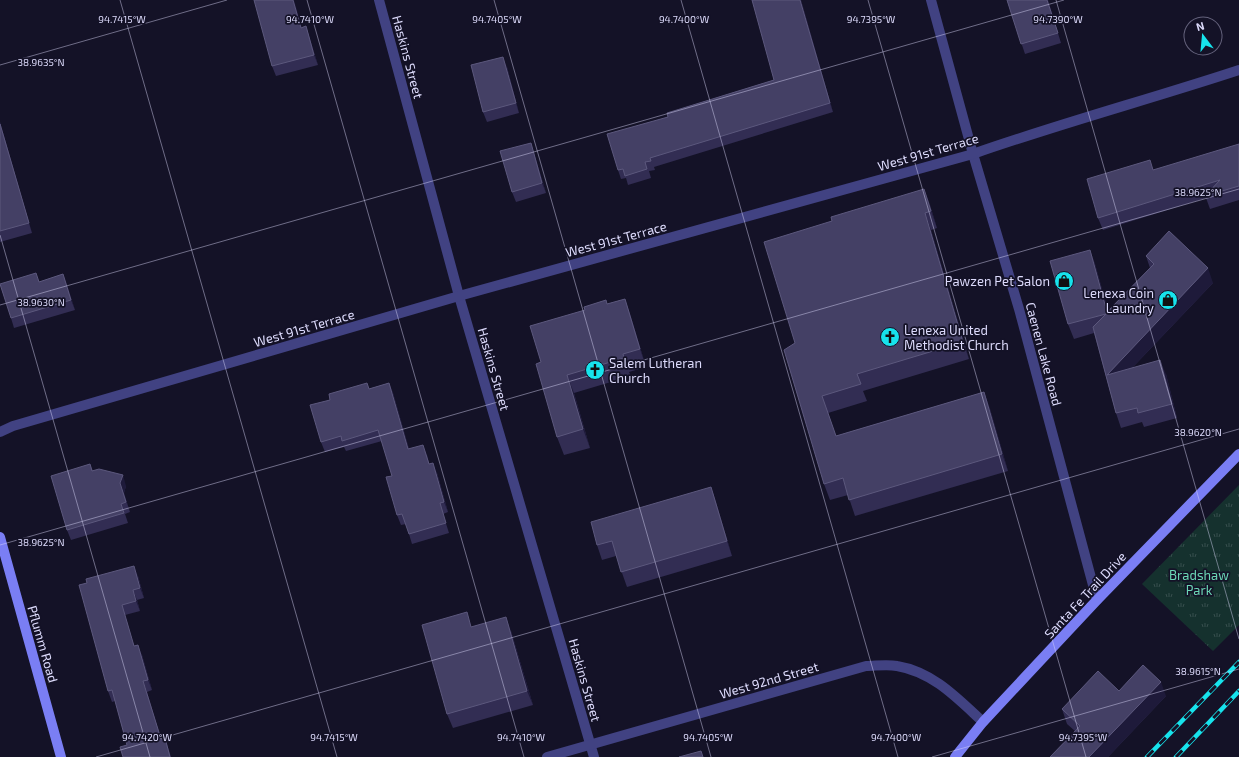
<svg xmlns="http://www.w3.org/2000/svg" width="1239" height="757" viewBox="0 0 1239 757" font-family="'Exo 2',sans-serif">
  <defs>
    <pattern id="grass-tufts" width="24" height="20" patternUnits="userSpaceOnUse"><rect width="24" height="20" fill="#15312e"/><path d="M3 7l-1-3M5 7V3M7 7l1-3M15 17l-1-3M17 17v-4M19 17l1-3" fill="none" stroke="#374e4d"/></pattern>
  </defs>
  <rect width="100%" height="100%" fill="#141227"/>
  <polygon fill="url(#grass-tufts)" points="1239,485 1239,625 1213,651 1142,584"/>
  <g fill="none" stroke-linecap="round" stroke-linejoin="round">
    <g stroke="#414282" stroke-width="10">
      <polyline points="379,0 459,296 594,757"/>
      <polyline points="931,0 973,154 1019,309 1097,600"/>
      <path d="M 0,432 L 13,426 L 459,296 L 973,154 C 1061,123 1151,99 1239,70"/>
      <path d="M 547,757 L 866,666 C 875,666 887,664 897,666 C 933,672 957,698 983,722"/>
    </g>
    <g stroke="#7a7ef4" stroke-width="10">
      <polyline points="0,537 61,757"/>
      <polyline points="955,757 983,722 1097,600 1239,454"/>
    </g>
    <defs>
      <g id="rail">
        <polyline points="1147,757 1239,662"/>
        <polyline points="1176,757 1239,691"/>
      </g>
    </defs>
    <use href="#rail" stroke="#17e3ec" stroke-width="4.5"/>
    <use href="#rail" stroke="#141227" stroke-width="3" stroke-dasharray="9" stroke-linecap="butt"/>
  </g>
  <g fill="#322d53">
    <polygon points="801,0 833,112 654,167 655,170 649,171 651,178 628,185 626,178 621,179 618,170 668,117 774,80"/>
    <polygon points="1007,0 1048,0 1061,43 1025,54"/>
    <polygon points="306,26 309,36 318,65 276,76 272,66 302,27"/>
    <polygon points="507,67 519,113 487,122 483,112"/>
    <polygon points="0,122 32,233 0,242"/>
    <polygon points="1239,144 1239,200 1210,209 1206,198 1103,230 1098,218"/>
    <polygon points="534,153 546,193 516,202 512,192"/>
    <polygon points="924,189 930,205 937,228 931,230 969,359 863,391 867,401 828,413 836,436 984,392 990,409 1008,471 855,516 848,495 830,500 824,484 795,343 832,221"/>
    <polygon points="1090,250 1095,264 1108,311 1150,268 1146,256 1213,283 1133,367 1166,374 1177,418 1144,427 1142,422 1121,428 1116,413 1094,333 1074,339 1068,324"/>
    <polygon points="63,274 75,310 14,328 11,318 39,282"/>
    <polygon points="625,299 631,317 646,367 629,372 631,376 574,393 590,448 564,455 557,437 541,362 607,304"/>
    <polygon points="389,383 393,393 409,449 427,455 429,464 437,473 448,512 443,514 449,533 412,544 406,524 401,525 397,515 392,476 382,441 346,451 344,447 325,452 321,442 330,400"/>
    <polygon points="90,464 93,471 126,486 124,493 130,512 125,514 128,523 71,540 67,530"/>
    <polygon points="711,487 716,502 732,556 627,587 616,556 602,560 597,545"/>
    <polygon points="138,576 144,598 137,600 140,611 125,615 134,646 142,655 152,690 147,692 161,739 165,738 171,757 123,757 127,745 115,701 112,702 108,691 87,583"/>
    <polygon points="472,627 511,631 533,705 453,728 447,714"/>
    <polygon points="1119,691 1166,696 1108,757 1050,757 1075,731 1067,724 1062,709"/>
  </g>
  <g fill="#1e1a3a">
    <polygon points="293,0 294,0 305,38 301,28"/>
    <polygon points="800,0 801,0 833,112 830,103"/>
    <polygon points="1047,0 1048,0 1061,43 1058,33"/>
    <polygon points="306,26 309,36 318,65 314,55"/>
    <polygon points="503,57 507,67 519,113 516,103"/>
    <polygon points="0,122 32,233 29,223 0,124"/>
    <polygon points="531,143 546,193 542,183"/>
    <polygon points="924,189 930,205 937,228 931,211"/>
    <polygon points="925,213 931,230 969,359 963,342"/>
    <polygon points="1090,250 1095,264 1113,327 1107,312"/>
    <polygon points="1208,268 1213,283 1112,389 1107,375"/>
    <polygon points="63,274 67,284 75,310 71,300"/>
    <polygon points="625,299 631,317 646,367 640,349"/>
    <polygon points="1160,360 1166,374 1177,418 1172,404"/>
    <polygon points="567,375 574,393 590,448 583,429"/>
    <polygon points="389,383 393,393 412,459 408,449"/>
    <polygon points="984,392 990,409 1008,471 1002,454"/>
    <polygon points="423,445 427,455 432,474 429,464"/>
    <polygon points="433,463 437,473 448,512 444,502"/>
    <polygon points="123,475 126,486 124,493 130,512 120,483"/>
    <polygon points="711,487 716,502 732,556 727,541"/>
    <polygon points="134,566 138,576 144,598 140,588"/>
    <polygon points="133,590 137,600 140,611 136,601"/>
    <polygon points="506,617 511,631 533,705 527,691"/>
    <polygon points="138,645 142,655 152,690 148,680"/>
    <polygon points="143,681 147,692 164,749 161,739"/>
    <polygon points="1161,682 1166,696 1108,757 1089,757"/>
  </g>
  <g fill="#444065" stroke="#5c587d">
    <polygon points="254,0 293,0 301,28 306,26 314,55 272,66"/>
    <polygon points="752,0 800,0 830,103 650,158 651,161 645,162 647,169 625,176 623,169 618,170 607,134 668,117 667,113 774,80"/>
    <polygon points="1007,0 1047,0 1058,33 1021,44"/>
    <polygon points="503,57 516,103 483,112 471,65"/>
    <polygon points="0,124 29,223 0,231"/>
    <polygon points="531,143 542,183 512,192 500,151"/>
    <polygon points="1239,144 1239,186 1205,196 1220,180 1098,218 1087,179 1150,160 1153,170"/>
    <polygon points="924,189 931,211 925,213 963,342 857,374 861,384 822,396 836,436 984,392 1002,454 849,500 843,478 824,484 784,350 795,343 764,242 832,221 831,217"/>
    <polygon points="1169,231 1208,268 1107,375 1160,360 1172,404 1138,413 1137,408 1116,413 1093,327 1106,314 1068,324 1050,261 1090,250 1107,312 1154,264 1146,256"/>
    <polygon points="36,273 39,282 63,274 71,300 11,318 0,284"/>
    <polygon points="625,299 640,349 623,354 624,358 567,375 583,429 557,437 536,364 541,362 530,326 585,310 584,307 606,300 607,304"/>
    <polygon points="367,383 369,389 389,383 408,449 423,445 429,464 433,463 444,502 440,503 446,523 409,534 402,514 397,515 386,477 392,476 378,430 342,441 341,436 321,442 310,405 330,400 329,394"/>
    <polygon points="90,464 92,471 99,469 123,475 120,483 126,502 121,504 124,513 67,530 51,476"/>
    <polygon points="711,487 727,541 621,572 612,541 597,545 591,522"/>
    <polygon points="134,566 140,588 133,590 136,601 122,605 134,646 138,645 148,680 143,681 161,739 165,738 170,757 123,757 120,747 127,745 112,690 108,691 79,585 87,583 86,579"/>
    <polygon points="467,612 471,627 506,617 527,691 447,714 422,625"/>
    <polygon points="1143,665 1161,682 1089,757 1050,757 1080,726 1062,709 1098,671 1119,691"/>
    <polygon points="701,751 703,757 679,757"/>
  </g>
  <path fill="none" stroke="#dddbfc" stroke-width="1" stroke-opacity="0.45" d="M 120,0 L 337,757M 307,0 L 524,757M 494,0 L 711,757M 681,0 L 898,757M 868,0 L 1086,757M 1056,0 L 1239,639M 0,65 L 227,0M 0,235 L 150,757M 0,305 L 1064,0M 0,545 L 1239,189M 96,757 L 1239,429M 932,757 L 1239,669"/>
  <defs>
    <symbol id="shop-disc" viewBox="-11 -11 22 22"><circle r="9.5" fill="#17e3ec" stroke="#141227"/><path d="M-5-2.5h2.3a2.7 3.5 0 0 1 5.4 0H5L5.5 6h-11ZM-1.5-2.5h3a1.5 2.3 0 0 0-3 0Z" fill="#111"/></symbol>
    <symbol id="church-disc" viewBox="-11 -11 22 22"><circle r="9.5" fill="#17e3ec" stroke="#141227"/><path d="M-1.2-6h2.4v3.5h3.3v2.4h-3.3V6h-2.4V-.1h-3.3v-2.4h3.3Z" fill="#111"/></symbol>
  </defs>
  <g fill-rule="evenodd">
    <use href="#shop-disc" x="1053" y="270" width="22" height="22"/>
    <use href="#shop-disc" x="1157" y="289" width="22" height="22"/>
    <use href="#church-disc" x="879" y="326" width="22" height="22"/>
    <use href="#church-disc" x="584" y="359" width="22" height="22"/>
  </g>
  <g text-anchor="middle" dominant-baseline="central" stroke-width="3.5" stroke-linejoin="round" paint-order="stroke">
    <g font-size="13" fill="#dddbfc" stroke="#141227">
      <text transform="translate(408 57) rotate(75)">Haskins Street</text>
      <text transform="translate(928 152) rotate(-16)">West 91st Terrace</text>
      <text transform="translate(616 239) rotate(-15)">West 91st Terrace</text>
      <text transform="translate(304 328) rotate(-16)">West 91st Terrace</text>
      <text transform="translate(1044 354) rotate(75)">Caenen Lake Road</text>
      <text transform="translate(494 369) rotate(74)">Haskins Street</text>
      <text transform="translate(1085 595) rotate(-47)">Santa Fe Trail Drive</text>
      <text transform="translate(43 644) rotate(74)">Pflumm Road</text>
      <text transform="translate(585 680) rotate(74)">Haskins Street</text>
      <text transform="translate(769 680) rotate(-16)">West 92nd Street</text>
    </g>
    <g font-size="13" fill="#dddbfc" stroke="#141227" text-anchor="end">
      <text x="1050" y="281">Pawzen Pet Salon</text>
      <text x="1154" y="293">Lenexa Coin<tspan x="1154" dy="15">Laundry</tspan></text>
      <text x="904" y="330" text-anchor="start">Lenexa United<tspan x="904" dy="15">Methodist Church</tspan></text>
      <text x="609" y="363" text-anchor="start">Salem Lutheran<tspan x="609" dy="15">Church</tspan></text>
    </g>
    <g font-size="13" fill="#6cd7b6" stroke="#141227">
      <text x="1199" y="575">Bradshaw<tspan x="1199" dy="15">Park</tspan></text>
    </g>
  </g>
  <g font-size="10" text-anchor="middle" fill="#dddbfc" stroke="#141227" stroke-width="3.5" stroke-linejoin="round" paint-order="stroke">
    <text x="122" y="23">94.7415°W</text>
    <text x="310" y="23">94.7410°W</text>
    <text x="497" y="23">94.7405°W</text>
    <text x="684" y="23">94.7400°W</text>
    <text x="871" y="23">94.7395°W</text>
    <text x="1058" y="23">94.7390°W</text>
    <text x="41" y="66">38.9635°N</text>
    <text x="1198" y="196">38.9625°N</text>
    <text x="41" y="306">38.9630°N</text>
    <text x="1198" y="436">38.9620°N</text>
    <text x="41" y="546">38.9625°N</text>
    <text x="1198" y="675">38.9615°N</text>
    <text x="147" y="741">94.7420°W</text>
    <text x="334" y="741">94.7415°W</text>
    <text x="521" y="741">94.7410°W</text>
    <text x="708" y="741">94.7405°W</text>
    <text x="896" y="741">94.7400°W</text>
    <text x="1083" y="741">94.7395°W</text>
  </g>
  <g transform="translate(1203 36) rotate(344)"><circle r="19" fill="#141227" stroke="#64627c"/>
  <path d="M0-3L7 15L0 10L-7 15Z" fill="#17e3ec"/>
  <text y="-6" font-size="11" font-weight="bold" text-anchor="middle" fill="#dddbfc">N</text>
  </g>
</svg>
